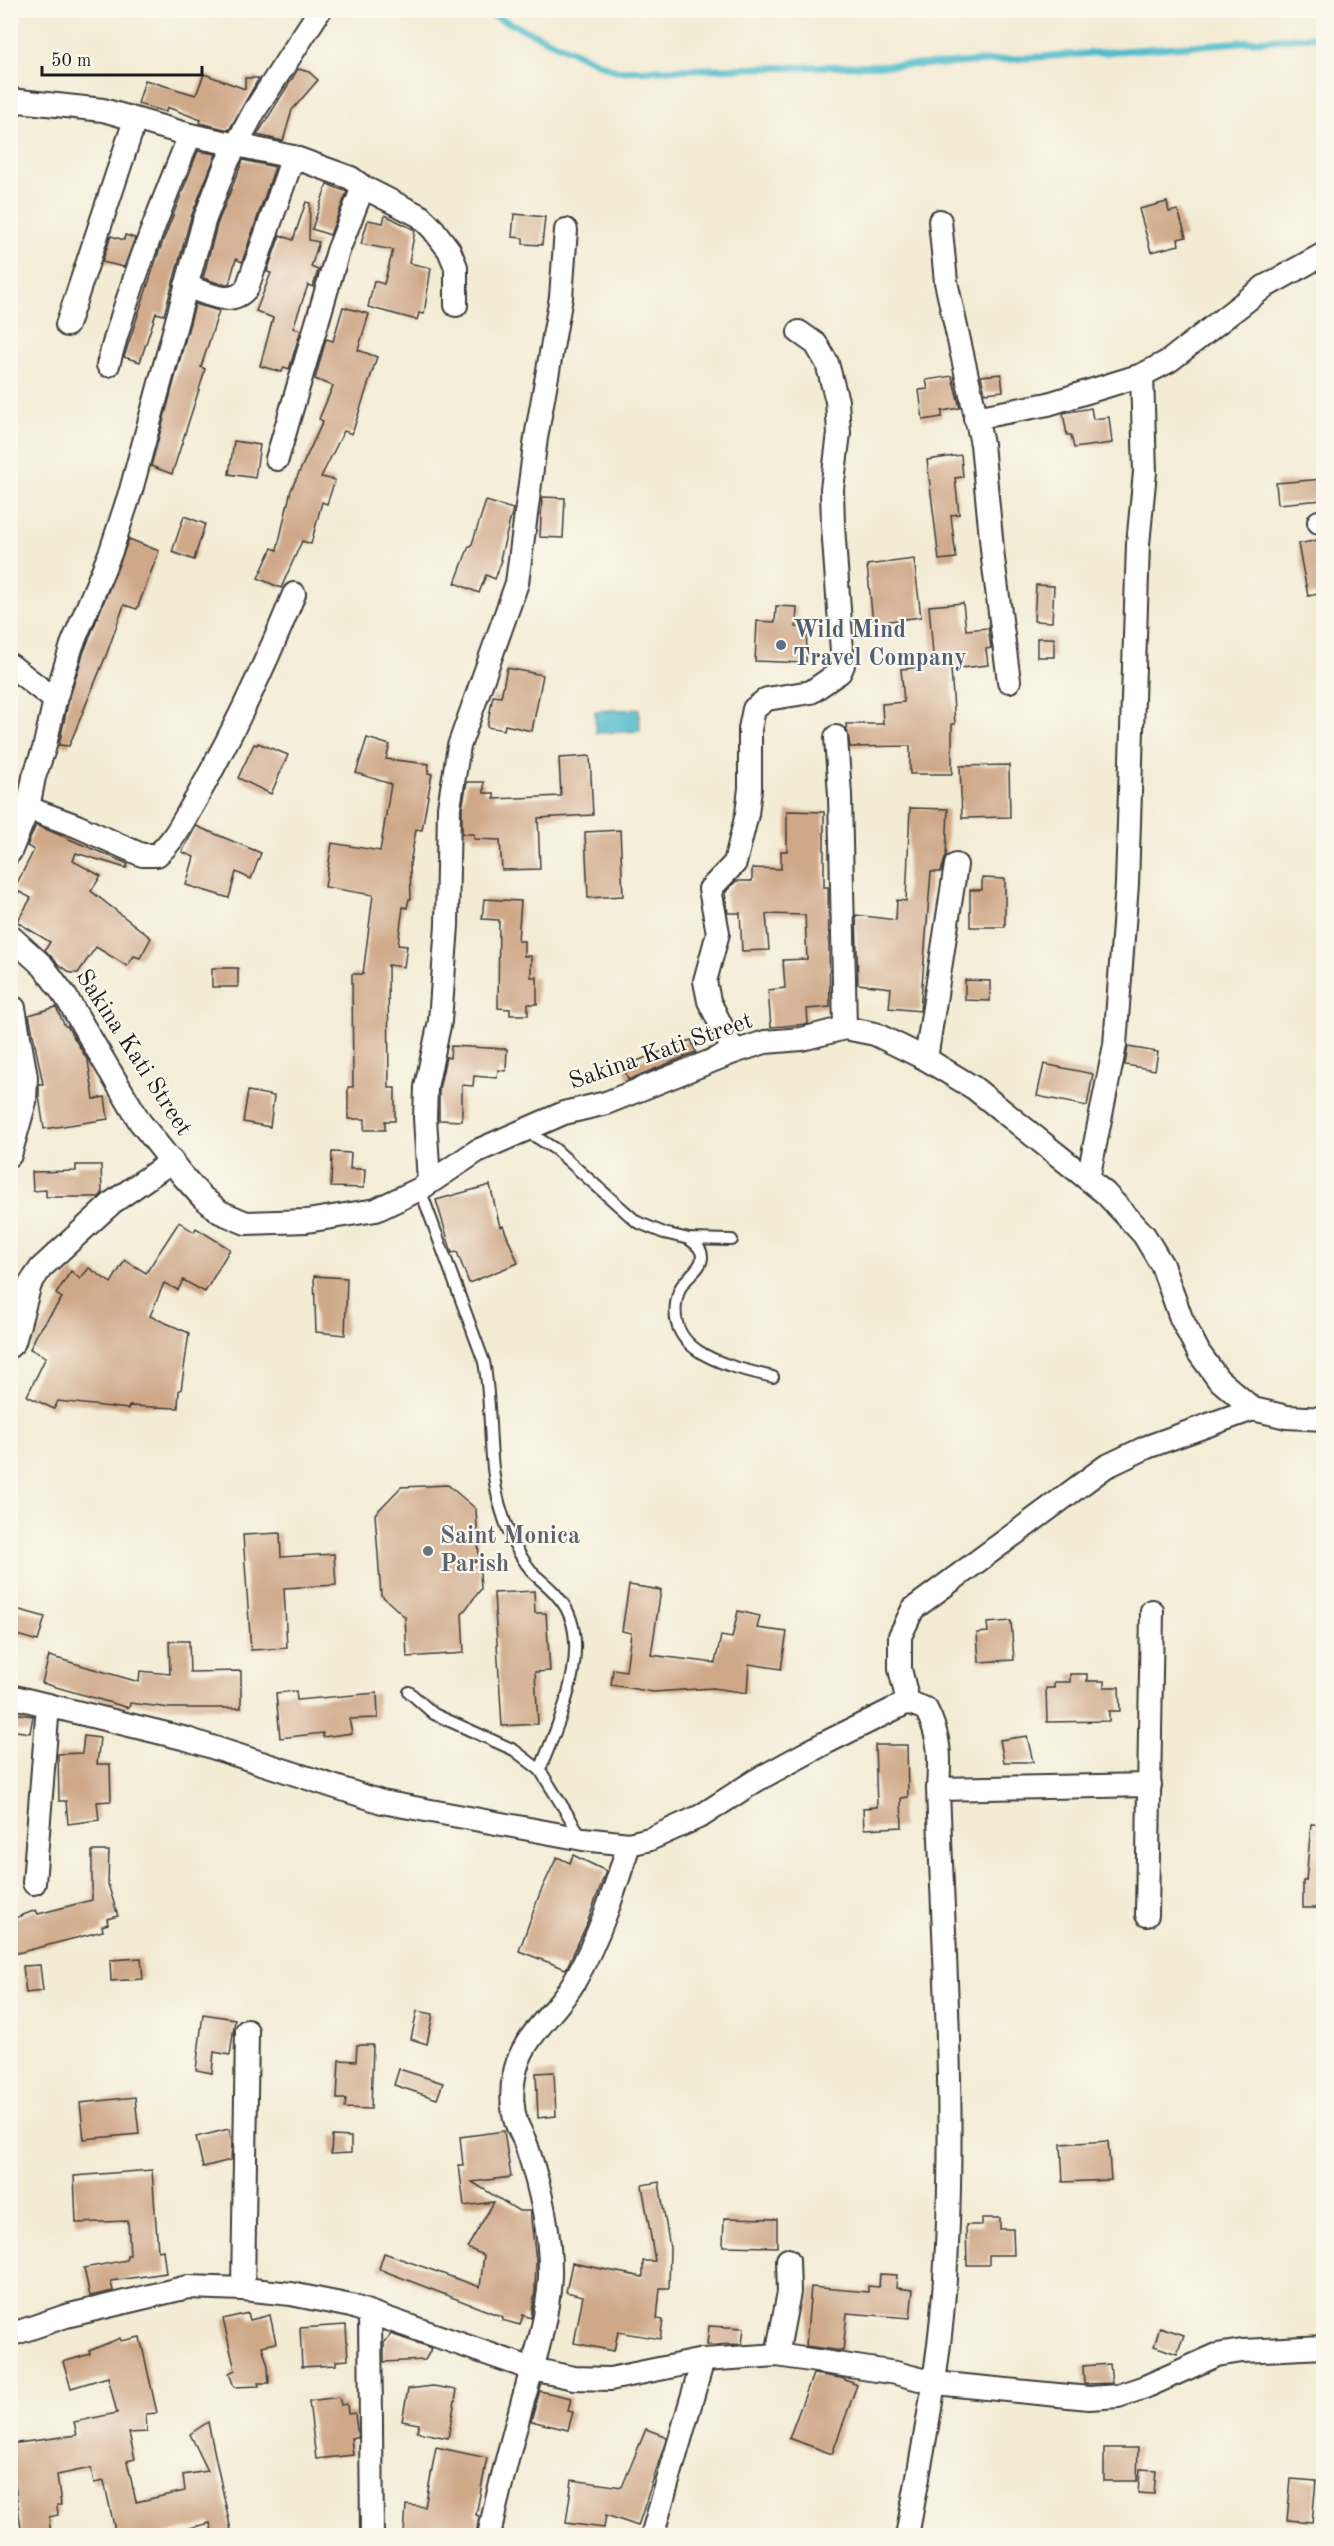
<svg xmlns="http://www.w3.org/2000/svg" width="1334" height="2546" viewBox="0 0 1334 2546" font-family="'Old Standard TT',serif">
  <rect width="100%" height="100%" fill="#fbf7ec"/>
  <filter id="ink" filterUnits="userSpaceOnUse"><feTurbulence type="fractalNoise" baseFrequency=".0167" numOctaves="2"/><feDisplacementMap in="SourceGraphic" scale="12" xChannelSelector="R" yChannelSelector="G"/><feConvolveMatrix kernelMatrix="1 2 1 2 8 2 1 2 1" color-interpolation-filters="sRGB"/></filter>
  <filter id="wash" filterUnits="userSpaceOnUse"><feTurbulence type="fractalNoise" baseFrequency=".008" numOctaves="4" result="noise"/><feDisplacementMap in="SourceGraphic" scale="24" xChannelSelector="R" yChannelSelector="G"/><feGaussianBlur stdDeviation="1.35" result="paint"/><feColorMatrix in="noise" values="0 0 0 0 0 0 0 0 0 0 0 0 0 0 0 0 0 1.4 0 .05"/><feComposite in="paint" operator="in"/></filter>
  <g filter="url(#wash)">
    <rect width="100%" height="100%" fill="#f3ebd4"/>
    <polygon fill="#4fbbcb" stroke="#366c74" stroke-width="1.5" points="639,709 640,731 596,733 595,711"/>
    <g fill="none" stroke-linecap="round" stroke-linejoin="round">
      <polyline stroke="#4fbbcb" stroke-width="7" points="481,10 616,71 946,64 1324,36"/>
    </g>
    <g id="blocks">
      <g fill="#cfa888">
        <polygon points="298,69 309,72 318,80 292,110 283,141 257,135"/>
        <polygon points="204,74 245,89 245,78 259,78 229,130 200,123 201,120 167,107 166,112 138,104 145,80 196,95"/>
        <polygon points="198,151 216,154 191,217 164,315 156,313 140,362 124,357 158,254"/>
        <polygon points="243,160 275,167 242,262 236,259 229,284 221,284 203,278 217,225"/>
        <polygon points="327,184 347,192 330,235 312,229"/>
        <polygon points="306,202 310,203 309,240 319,242 311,267 318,270 313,287 308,285 293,328 301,330 289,369 284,367 282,372 260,366 273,318 256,311 271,273 267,272 280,235 293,240"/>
        <polygon points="1167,202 1169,212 1178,210 1186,237 1178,239 1179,245 1151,252 1139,209"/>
        <polygon points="514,214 545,217 542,245 523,244 523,238 512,237"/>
        <polygon points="385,215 415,230 409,263 431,268 424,314 419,313 417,320 368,307 374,281 384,284 393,250 361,244 368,220 383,223"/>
        <polygon points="125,235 135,238 124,267 102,262 111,236 124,240"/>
        <polygon points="195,304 219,311 201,367 205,369 203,377 172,474 151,466"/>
        <polygon points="343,307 369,314 358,350 377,357 352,434 344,431 321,477 335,480 327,504 322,502 311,544 302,541 281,588 258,578 272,548 277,550 291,490 323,421 319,419 333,386 315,379 326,339 333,341"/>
        <polygon points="1001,374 1003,391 985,393 981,376"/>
        <polygon points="952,376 960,408 942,411 942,417 923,420 919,390 928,389 926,380"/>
        <polygon points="1091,408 1093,419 1109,417 1112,443 1074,448 1071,435 1067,435 1063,413"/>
        <polygon points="234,441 260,445 255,478 229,474"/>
        <polygon points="961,455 963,477 955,478 959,514 951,515 956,558 939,560 927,460"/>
        <polygon points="1323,479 1323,500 1278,504 1276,483"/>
        <polygon points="542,497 565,498 563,538 540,537"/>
        <polygon points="486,501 513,509 500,559 502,560 495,579 486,575 479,593 455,583 469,546 471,547"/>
        <polygon points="184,516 205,524 194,560 172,552"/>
        <polygon points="129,539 159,551 137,609 124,605 107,653 69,746 59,745 68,703 83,654"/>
        <polygon points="1323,539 1323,593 1308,596 1298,544"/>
        <polygon points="914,559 921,617 873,623 867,565"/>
        <polygon points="1036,585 1054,586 1052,622 1034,621"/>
        <polygon points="963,603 966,630 988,628 991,648 986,649 988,665 951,669 955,724 952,724 952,774 910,774 910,746 850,747 846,724 883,724 882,704 904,702 901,669 934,666 929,606"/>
        <polygon points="776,606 797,607 796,627 807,628 806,663 755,661 757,621 775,622"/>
        <rect x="1037" y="638" width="17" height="19"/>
        <polygon points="507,668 543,675 532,731 505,725 504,730 487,727 493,696 501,697"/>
        <polygon points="367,738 390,745 386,759 429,764 428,773 432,774 422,830 416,829 410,864 411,899 409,899 407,908 403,907 398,945 407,946 404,967 388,965 389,1088 395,1088 395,1121 385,1121 385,1130 364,1130 365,1119 348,1119 348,1087 353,1087 352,974 363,974 373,895 325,887 332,843 380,851 391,784 356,773"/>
        <polygon points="258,743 288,755 271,794 238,778 254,744 257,745"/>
        <polygon points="590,756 593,815 538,818 540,869 502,870 500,840 474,839 474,834 462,834 462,808 467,782 484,782 484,793 494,793 494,799 561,796 559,758"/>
        <polygon points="1009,765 1010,817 962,818 960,766"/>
        <polygon points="910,808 948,809 946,856 941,872 931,872 920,1011 889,1008 891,988 858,984 856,915 896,920 897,900 906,901"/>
        <polygon points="787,811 824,812 824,887 828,887 830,1007 807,1009 808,1024 771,1027 768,990 785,988 783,960 807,959 805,915 766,914 769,950 742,951 740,913 728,913 725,893 736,881 752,881 752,868 781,869 781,851 787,851"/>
        <polygon points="36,825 128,864 126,868 76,853 73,861 101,876 91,891 151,938 140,958 134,956 127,966 96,947 78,973 71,973 59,965 45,950 50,942 17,922 31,898 14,889 34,850 27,846"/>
        <polygon points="196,826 261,853 251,879 236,872 229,898 186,885 194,857 182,852"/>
        <polygon points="620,830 623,896 588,898 585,832"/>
        <polygon points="982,878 1005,879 1005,927 970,927 970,890 982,890"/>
        <polygon points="484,899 521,901 518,941 524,941 524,956 531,956 531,977 537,977 537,1004 528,1004 528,1015 510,1015 510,1009 498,1008 499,920 482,919"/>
        <rect x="212" y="968" width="26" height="19"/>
        <polygon points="965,980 990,981 990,1001 965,1000"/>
        <polygon points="56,1007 65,1026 67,1026 88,1061 94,1099 105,1097 108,1119 44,1129 39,1096 39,1084 43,1084 29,1015"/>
        <polygon points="691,1040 696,1052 628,1080 624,1066"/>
        <polygon points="451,1046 507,1049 506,1071 498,1070 497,1078 474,1076 473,1086 462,1085 462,1121 439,1120 439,1089 446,1057 450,1058"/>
        <polygon points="1128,1047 1158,1052 1155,1070 1125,1065"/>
        <polygon points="1044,1064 1093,1074 1087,1106 1037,1096"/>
        <polygon points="248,1091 274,1096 270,1127 243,1122"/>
        <polygon points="332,1152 351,1153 350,1169 365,1169 364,1188 331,1187"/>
        <polygon points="76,1165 101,1165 102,1194 99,1197 46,1197 46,1190 33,1191 32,1172 76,1171"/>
        <polygon points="490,1185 500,1227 503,1226 518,1263 469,1283 457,1252 452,1253 436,1200"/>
        <polygon points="179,1222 194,1232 196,1228 230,1249 205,1292 183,1280 178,1290 164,1283 150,1316 189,1333 181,1390 179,1390 178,1408 129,1406 128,1409 58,1401 54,1409 27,1396 46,1357 30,1349 37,1334 62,1298 56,1294 71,1271 80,1279 89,1268 111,1283 125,1260 146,1273"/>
        <polygon points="314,1276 347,1278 345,1335 316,1332"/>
        <polygon points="448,1485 476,1509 481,1589 462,1614 464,1653 407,1657 405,1617 381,1595 375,1514 401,1487"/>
        <polygon points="280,1533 281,1557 334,1554 336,1585 284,1588 287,1648 251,1650 243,1535"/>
        <polygon points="629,1585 661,1590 651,1655 715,1663 721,1636 732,1638 738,1611 760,1616 757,1628 787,1632 781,1669 749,1664 747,1693 713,1688 653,1692 611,1685 613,1669 626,1671 631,1633 622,1631"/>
        <polygon points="534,1591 535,1613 546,1613 550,1671 535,1672 538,1724 502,1726 494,1593"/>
        <polygon points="13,1608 45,1617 38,1641 10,1633"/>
        <polygon points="1011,1621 1014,1660 979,1662 977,1633 988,1632 987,1623"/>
        <polygon points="169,1641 189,1641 190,1672 241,1671 241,1708 170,1708 130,1703 129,1708 42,1683 49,1656 139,1682 140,1671 170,1674"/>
        <polygon points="1070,1674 1087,1674 1087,1681 1104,1681 1104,1687 1119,1687 1120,1711 1109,1711 1109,1721 1047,1722 1046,1688 1054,1688 1054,1682 1070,1682"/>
        <polygon points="296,1691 297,1700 377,1693 378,1718 349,1719 352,1733 323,1737 323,1733 280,1738 276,1693"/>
        <polygon points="13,1713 33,1716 30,1733 10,1730"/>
        <polygon points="84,1736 100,1738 97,1764 110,1764 111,1801 97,1802 99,1820 68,1824 66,1801 59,1801 58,1754 82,1753"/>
        <polygon points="1027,1736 1033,1762 1004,1762 1000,1740"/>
        <polygon points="875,1745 907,1745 908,1797 901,1798 902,1827 864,1829 863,1808 877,1807"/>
        <polygon points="1311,1824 1323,1825 1323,1908 1303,1908 1303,1881 1306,1881"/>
        <polygon points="92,1851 109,1851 108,1884 118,1916 107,1919 108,1924 102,1926 103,1931 10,1955 10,1920 36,1910 38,1914 92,1900"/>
        <polygon points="573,1855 606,1871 586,1926 566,1969 519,1951 540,1893 557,1857 570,1863"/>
        <polygon points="141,1958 143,1979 111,1981 110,1960"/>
        <polygon points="40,1965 43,1991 26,1993 23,1966"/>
        <polygon points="417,2011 433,2014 427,2044 411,2039"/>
        <polygon points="203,2014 235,2019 230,2055 214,2052 212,2073 196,2070"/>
        <polygon points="357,2045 373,2045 371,2109 345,2108 346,2099 337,2099 339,2060 356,2061"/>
        <polygon points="399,2069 443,2083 437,2099 394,2085"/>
        <polygon points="554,2072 556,2116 538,2118 536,2073"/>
        <polygon points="135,2097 139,2134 84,2139 80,2103"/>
        <polygon points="229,2129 232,2141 231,2160 203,2167 196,2137"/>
        <polygon points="504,2131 511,2177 472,2182 519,2211 530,2211 536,2260 535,2291 531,2318 523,2315 520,2325 502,2320 503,2317 379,2269 384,2253 480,2287 484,2255 467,2248 494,2202 464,2206 459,2165 463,2165 460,2137"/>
        <polygon points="332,2136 351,2137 351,2153 331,2154"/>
        <polygon points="1108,2141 1111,2180 1063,2182 1061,2144"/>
        <polygon points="152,2170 158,2251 163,2250 166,2273 111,2281 113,2291 90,2296 84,2268 127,2260 127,2255 130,2255 128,2221 76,2223 74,2176"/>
        <polygon points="659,2182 670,2248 669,2288 660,2288 657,2319 663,2320 660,2339 618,2332 614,2351 574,2343 583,2296 566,2292 572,2263 643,2277 643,2261 655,2261 642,2185"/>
        <polygon points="724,2218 777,2219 777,2247 723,2246"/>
        <polygon points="982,2218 1000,2218 1000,2229 1013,2229 1014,2255 989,2255 989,2265 967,2265 966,2225 982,2225"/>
        <polygon points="880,2274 897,2275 896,2288 913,2290 910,2318 847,2313 843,2351 806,2346 811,2287 868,2292 868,2286 879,2287"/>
        <polygon points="248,2313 250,2320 270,2315 276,2343 262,2346 268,2366 269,2383 258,2383 259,2386 234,2387 229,2373 235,2370 223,2319"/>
        <polygon points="346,2325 348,2360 336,2361 336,2365 302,2367 300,2328"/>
        <polygon points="709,2326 744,2328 742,2344 707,2345"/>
        <polygon points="1160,2327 1184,2335 1177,2354 1154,2346"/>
        <polygon points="391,2334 432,2348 425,2360 384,2362 384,2343"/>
        <polygon points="140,2337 157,2413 146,2414 147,2432 129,2433 135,2459 127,2461 136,2502 185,2491 183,2475 208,2471 190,2434 208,2422 232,2535 213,2535 210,2523 162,2535 116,2535 104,2481 94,2483 91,2468 57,2475 61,2505 57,2505 58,2515 49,2517 51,2535 22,2535 13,2472 10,2473 10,2444 77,2435 74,2422 117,2413 108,2377 71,2388 63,2362 90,2354 89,2351 120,2338 121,2341"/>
        <polygon points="1110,2364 1112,2383 1084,2384 1083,2366"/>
        <polygon points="813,2374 841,2378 857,2385 832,2454 789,2438"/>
        <polygon points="433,2386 457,2390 448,2438 417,2432 419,2424 402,2421 408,2389"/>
        <polygon points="540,2391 571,2398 568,2411 573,2412 568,2430 531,2421"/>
        <polygon points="339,2397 341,2405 347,2404 348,2414 355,2413 358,2438 351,2438 353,2455 316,2459 309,2401"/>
        <polygon points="646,2429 667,2437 638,2526 606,2515 604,2528 566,2523 572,2480 622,2487"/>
        <polygon points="436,2447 487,2458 476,2515 479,2516 476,2535 445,2535 426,2532 426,2535 404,2535 406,2505 425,2507"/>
        <polygon points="1104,2448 1138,2448 1137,2481 1104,2481"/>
        <polygon points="1140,2469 1156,2470 1154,2494 1138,2493"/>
        <polygon points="1291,2479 1316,2481 1312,2522 1287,2520"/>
      </g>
    </g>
  </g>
  <g filter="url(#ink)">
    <use href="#blocks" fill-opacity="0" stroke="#3c3b38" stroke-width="1.5"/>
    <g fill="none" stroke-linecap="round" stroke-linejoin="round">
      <defs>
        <g id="lane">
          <polyline points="525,1130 555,1149 637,1222 664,1233 689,1239 732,1240"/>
          <path d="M 420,1189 L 484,1362 C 493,1409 487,1460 500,1506 C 507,1531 518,1556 535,1575 C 543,1582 552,1589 558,1597 C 598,1641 558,1723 540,1770"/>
          <path d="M 689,1239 C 695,1244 702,1248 702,1257 C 702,1270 683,1278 679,1291 C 659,1353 728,1366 773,1377"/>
          <polyline points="409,1692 434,1714 514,1750 540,1770 583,1839"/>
        </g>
        <g id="street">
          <polyline points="10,100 103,110 190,135 293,157 351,178 363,187 420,216 433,229 449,250 456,267 456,305"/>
          <polyline points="940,221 946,282 982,444 993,559 1009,681"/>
          <path d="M 186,286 C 207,293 231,308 247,288 L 293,157"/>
          <polyline points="67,325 135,120"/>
          <path d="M 108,365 C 129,286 159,211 190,135"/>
          <polyline points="975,418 1048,404 1142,375 1169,361 1264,287 1324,254"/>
          <polyline points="277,459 338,251 363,187"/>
          <polyline points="1319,522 1324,522"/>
          <polyline points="10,665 55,700"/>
          <polyline points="836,737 840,795 845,1028"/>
          <path d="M 28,808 L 77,826 L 142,855 L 157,855 C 175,840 184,819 196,799 C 233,733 266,664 294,594"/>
          <polyline points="10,852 28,808 34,777 44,749 55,700 72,645 111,551 131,490 204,221 226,164 255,110 320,10"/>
          <polyline points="10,936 43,966 66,997 140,1122 183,1176 201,1196 220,1212 246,1223 307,1221 376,1210 420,1189 477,1151 525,1130 564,1113 606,1103 734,1052 765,1042 802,1039 845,1028 875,1034 926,1059 974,1088 1105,1193 1144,1235 1162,1265 1181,1318 1199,1353 1218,1379 1253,1409 1287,1417 1324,1419"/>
          <polyline points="734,1052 709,1001 705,981 718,933 710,889 735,863 747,814 750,788 750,729 754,709 767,699 811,692 840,672 843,665 833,526 832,489 839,433 837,401 827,363 816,344 799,332"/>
          <polyline points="926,1059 956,865"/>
          <polyline points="10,1155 25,1102 26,1077 14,1008"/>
          <polyline points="1088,1179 1115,1045 1127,884 1138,544 1145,472 1142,375"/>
          <polyline points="429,1182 425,1118 426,1087 440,1021 447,925 449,807 459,746 517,583 536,438 561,297 566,230"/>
          <polyline points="10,1346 14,1342 30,1284 41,1268 113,1202 172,1161"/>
          <path d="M 10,1696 L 187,1739 L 382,1802 L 583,1839 L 629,1844 L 650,1839 L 701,1816 L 755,1781 L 825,1743 L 908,1702 L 926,1709 C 941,1738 940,1757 938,1789 C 944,1956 957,2125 944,2293 C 938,2375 922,2455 907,2536"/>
          <polyline points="908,1702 900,1669 900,1636 913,1609 1105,1467 1147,1447 1253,1409"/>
          <polyline points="938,1789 1150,1785"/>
          <polyline points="34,1883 48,1705"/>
          <polyline points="1147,1915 1152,1611"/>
          <polyline points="243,2289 247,2031"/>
          <polyline points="370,2313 372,2536"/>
          <polyline points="10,2335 66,2316 188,2287 243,2289 291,2294 351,2306 532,2369 574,2378 610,2379 703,2360 777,2355 896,2373 935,2383 1089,2398 1118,2396 1145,2387 1217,2355 1242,2351 1324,2347"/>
          <polyline points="777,2355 789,2292 788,2260"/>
          <path d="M 489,2536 C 498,2491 510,2448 522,2404 C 534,2362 548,2319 550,2276 C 551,2233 540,2187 527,2147 C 524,2138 519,2130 516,2122 C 512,2109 511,2091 514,2077 C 520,2037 555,2015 574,1982 C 599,1938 614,1892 629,1844"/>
          <polyline points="652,2536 703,2360"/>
        </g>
      </defs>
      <use href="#lane" stroke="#3c3b38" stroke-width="14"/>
      <use href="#street" stroke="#3c3b38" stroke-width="26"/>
      <use href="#lane" stroke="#fff" stroke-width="10"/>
      <use href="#street" stroke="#fff" stroke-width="22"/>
    </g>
  </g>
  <circle fill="#5c6f8a" stroke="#fbf7ec" stroke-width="2" cx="781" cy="645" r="6"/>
  <circle fill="#6b7280" stroke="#fbf7ec" stroke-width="2" cx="428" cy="1551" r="6"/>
  <g text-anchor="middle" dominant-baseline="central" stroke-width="4.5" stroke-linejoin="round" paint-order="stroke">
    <g font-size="24" font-weight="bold" fill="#4e5e75" stroke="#fbf7ec" text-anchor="start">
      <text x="793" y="631">Wild Mind<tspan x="793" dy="28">Travel Company</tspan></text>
    </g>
    <g font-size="24" fill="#1c1c1c" stroke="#fbf7ec">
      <text transform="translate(661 1052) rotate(-19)">Sakina Kati Street</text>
      <text transform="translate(133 1053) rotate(57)">Sakina Kati Street</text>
    </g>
    <g font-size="24" font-weight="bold" fill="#5b616d" stroke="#fbf7ec" text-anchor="start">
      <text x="440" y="1537">Saint Monica<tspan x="440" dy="28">Parish</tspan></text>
    </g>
  </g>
  <rect width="1334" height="2546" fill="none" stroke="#fbf7ec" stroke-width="36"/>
  <path d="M42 66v9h160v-9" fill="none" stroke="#1c1c1c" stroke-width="3"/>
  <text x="51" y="66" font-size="18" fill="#1c1c1c" stroke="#fbf7ec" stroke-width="4.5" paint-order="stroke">50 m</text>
</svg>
